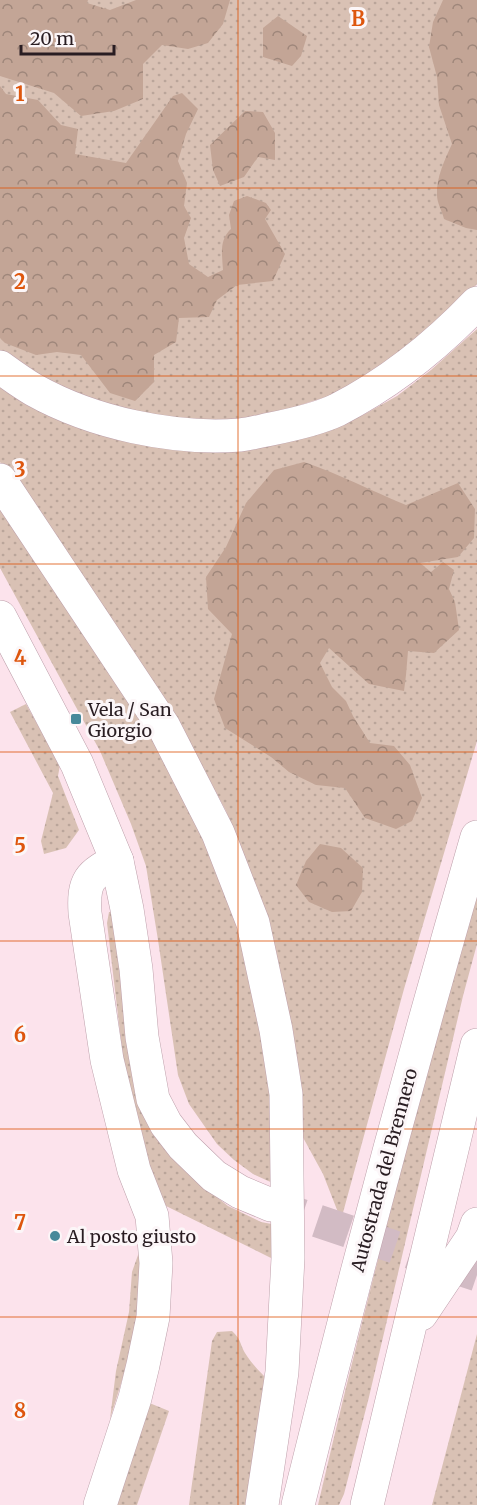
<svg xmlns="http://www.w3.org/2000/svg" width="477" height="1505" viewBox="0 0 477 1505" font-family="Merriweather,serif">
  <defs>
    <pattern id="grass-dots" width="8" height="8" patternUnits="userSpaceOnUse" patternTransform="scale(1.5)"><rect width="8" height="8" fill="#d9c1b4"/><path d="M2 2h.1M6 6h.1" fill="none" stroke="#baa59a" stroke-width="1.8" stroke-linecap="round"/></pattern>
    <pattern id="forest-crowns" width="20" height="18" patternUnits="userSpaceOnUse" patternTransform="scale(1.5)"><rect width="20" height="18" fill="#c3a596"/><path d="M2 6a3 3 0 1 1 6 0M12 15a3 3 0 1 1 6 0" fill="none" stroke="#9e867a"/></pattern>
  </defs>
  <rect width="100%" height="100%" fill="#fce3ec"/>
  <g fill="url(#grass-dots)">
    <polygon points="0,0 477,0 477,284 456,307 426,334 362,380 329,396 272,414 212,425 171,422 57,389 0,353"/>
    <polygon points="477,329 477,741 404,989 341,1220 323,1174 300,1132 245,859 226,811 175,715 107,613 0,462 0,379 71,419 319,431 363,415 397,396 431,370"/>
    <polygon points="0,510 60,591 158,746 223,875 264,1025 277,1185 253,1174 234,1160 217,1144 189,1104 178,1075 158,940 146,866 131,824 100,751 0,568"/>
    <polygon points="26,704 60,765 58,776 79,830 66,848 44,854 41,841 53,793 10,712"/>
    <path d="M 477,891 L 477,944 L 463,996 L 369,1397 L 344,1494 L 339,1505 L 318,1505 C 366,1299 420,1094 477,891 Z"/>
    <polygon points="109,912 115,912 134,1056 204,1187 228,1206 261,1222 277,1225 277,1261 164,1205 154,1186 127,1091 107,923"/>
    <polygon points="143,1241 141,1308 128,1361 110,1419 116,1371 129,1312 132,1272"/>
    <path d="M 232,1331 C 242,1341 239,1342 245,1353 C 251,1363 259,1371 268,1380 L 246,1505 L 189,1505 L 212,1341 L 217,1332 Z"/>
    <polygon points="477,1334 477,1505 432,1505"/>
    <polygon points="147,1402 169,1411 137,1505 111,1505"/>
  </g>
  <g fill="url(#forest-crowns)">
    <polygon points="0,0 88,0 87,3 110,10 136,0 230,0 223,24 208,43 188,49 162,45 143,64 143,99 114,111 81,116 54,93 0,76"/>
    <path d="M 443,0 L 477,0 L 477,230 L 466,228 L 444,219 C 442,211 437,203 437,195 C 436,178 445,159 452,144 L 439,105 L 437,77 L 429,47 L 433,22 Z"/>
    <polygon points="278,16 307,36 301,56 292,66 263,57 263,28"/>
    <path d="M 0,86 L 6,94 L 38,100 L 61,125 L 78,129 L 75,154 L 126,163 L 173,96 L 182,93 L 198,109 L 186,134 L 178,161 L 187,183 L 184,206 L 191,218 L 184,238 L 189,264 L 208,277 L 223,270 C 222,254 219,240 231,229 L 229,215 L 234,201 L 247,196 L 266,203 L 271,210 L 265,219 L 285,254 L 273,281 L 237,285 L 217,300 L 209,317 L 179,318 L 176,342 L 154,355 L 154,382 L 135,401 L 110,393 L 81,355 L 57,352 L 36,355 L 5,343 L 0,338 Z"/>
    <polygon points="245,111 263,112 275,133 275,160 258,157 244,177 220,186 213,170 210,145"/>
    <path d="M 304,462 C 339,474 372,491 406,505 L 458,483 L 475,509 L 474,538 L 458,557 L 420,563 L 431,572 L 443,562 L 454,570 L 449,589 L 455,602 L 459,630 L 434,653 L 408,651 L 406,675 L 404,691 L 369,684 L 329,648 L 320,663 L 332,687 L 346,701 L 353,716 L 370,743 L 394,746 L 410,765 L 422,798 L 412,821 L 396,829 L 365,818 L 345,788 L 316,785 L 289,772 L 271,757 L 225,728 L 214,699 L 232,634 L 208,609 L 206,577 L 226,547 L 246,503 L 274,470 Z"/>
    <polygon points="320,844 341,848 363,868 362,892 351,911 332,912 309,902 296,885 306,861"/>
  </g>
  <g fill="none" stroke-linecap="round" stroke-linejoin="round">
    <polyline stroke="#d2bbc4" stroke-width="33" stroke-dasharray="33 16" stroke-linecap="butt" points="271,1205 477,1275"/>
    <defs>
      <g id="minor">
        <polyline points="0,617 77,764 117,861 127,909 136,969 142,1037 153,1099 166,1124 183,1146 214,1176 240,1192 271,1205"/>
        <path d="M 100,1505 L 135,1398 L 143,1365 L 153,1317 L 156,1263 L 152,1216 L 134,1170 L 107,1060 L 85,913 C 83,881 89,874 117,861"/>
      </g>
      <g id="highway">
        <path d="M 0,367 C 11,375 22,383 34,390 C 93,423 173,440 240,435 C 250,434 261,431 271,429 C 291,425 318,419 337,410 C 390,383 436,346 477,303"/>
        <polyline points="0,480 164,727 218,833 253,923 276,1030 286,1094 288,1258 282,1372 262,1505"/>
        <polyline points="421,1314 472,1238 477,1224"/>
        <path d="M 298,1505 C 353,1281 413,1058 477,837"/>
        <polyline points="367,1505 477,1045"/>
      </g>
    </defs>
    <use href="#minor" stroke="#bea0ab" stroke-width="34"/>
    <use href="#highway" stroke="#bea0ab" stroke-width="34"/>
    <use href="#minor" stroke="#fff" stroke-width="33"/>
    <use href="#highway" stroke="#fff" stroke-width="33"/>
  </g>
  <path fill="none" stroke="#de560d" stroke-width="1.5" stroke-opacity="0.55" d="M 238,0 L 238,1505M 0,188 L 477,188M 0,376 L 477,376M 0,564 L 477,564M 0,752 L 477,752M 0,941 L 477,941M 0,1129 L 477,1129M 0,1317 L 477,1317"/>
  <g fill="#47899a" stroke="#fcf6f8" stroke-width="2">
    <rect x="70" y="713" width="12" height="12" rx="3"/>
    <circle cx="55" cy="1236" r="6"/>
  </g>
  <g text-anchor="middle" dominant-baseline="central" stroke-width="6" stroke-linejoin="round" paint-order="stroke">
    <g font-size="18" fill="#291d22" stroke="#fcf6f8" text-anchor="start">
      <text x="88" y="709">Vela / San<tspan x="88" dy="21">Giorgio</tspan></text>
      <text x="67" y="1236">Al posto giusto</text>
    </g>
    <g font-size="18" fill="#291d22" stroke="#fcf6f8">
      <text transform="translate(384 1170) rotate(-75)">Autostrada del Brennero</text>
    </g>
  </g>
  <g font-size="20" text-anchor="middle" font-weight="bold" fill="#de560d" stroke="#fcf6f8" stroke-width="6" stroke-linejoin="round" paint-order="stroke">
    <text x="358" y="26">B</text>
    <text x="20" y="101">1</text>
    <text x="20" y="289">2</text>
    <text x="20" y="477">3</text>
    <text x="20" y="665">4</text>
    <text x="20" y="853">5</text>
    <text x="20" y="1042">6</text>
    <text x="20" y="1230">7</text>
    <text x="20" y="1418">8</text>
  </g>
  <path d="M21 45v9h93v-9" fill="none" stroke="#291d22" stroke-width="3"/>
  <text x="30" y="45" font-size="18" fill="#291d22" stroke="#fcf6f8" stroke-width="4.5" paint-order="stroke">20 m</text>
</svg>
